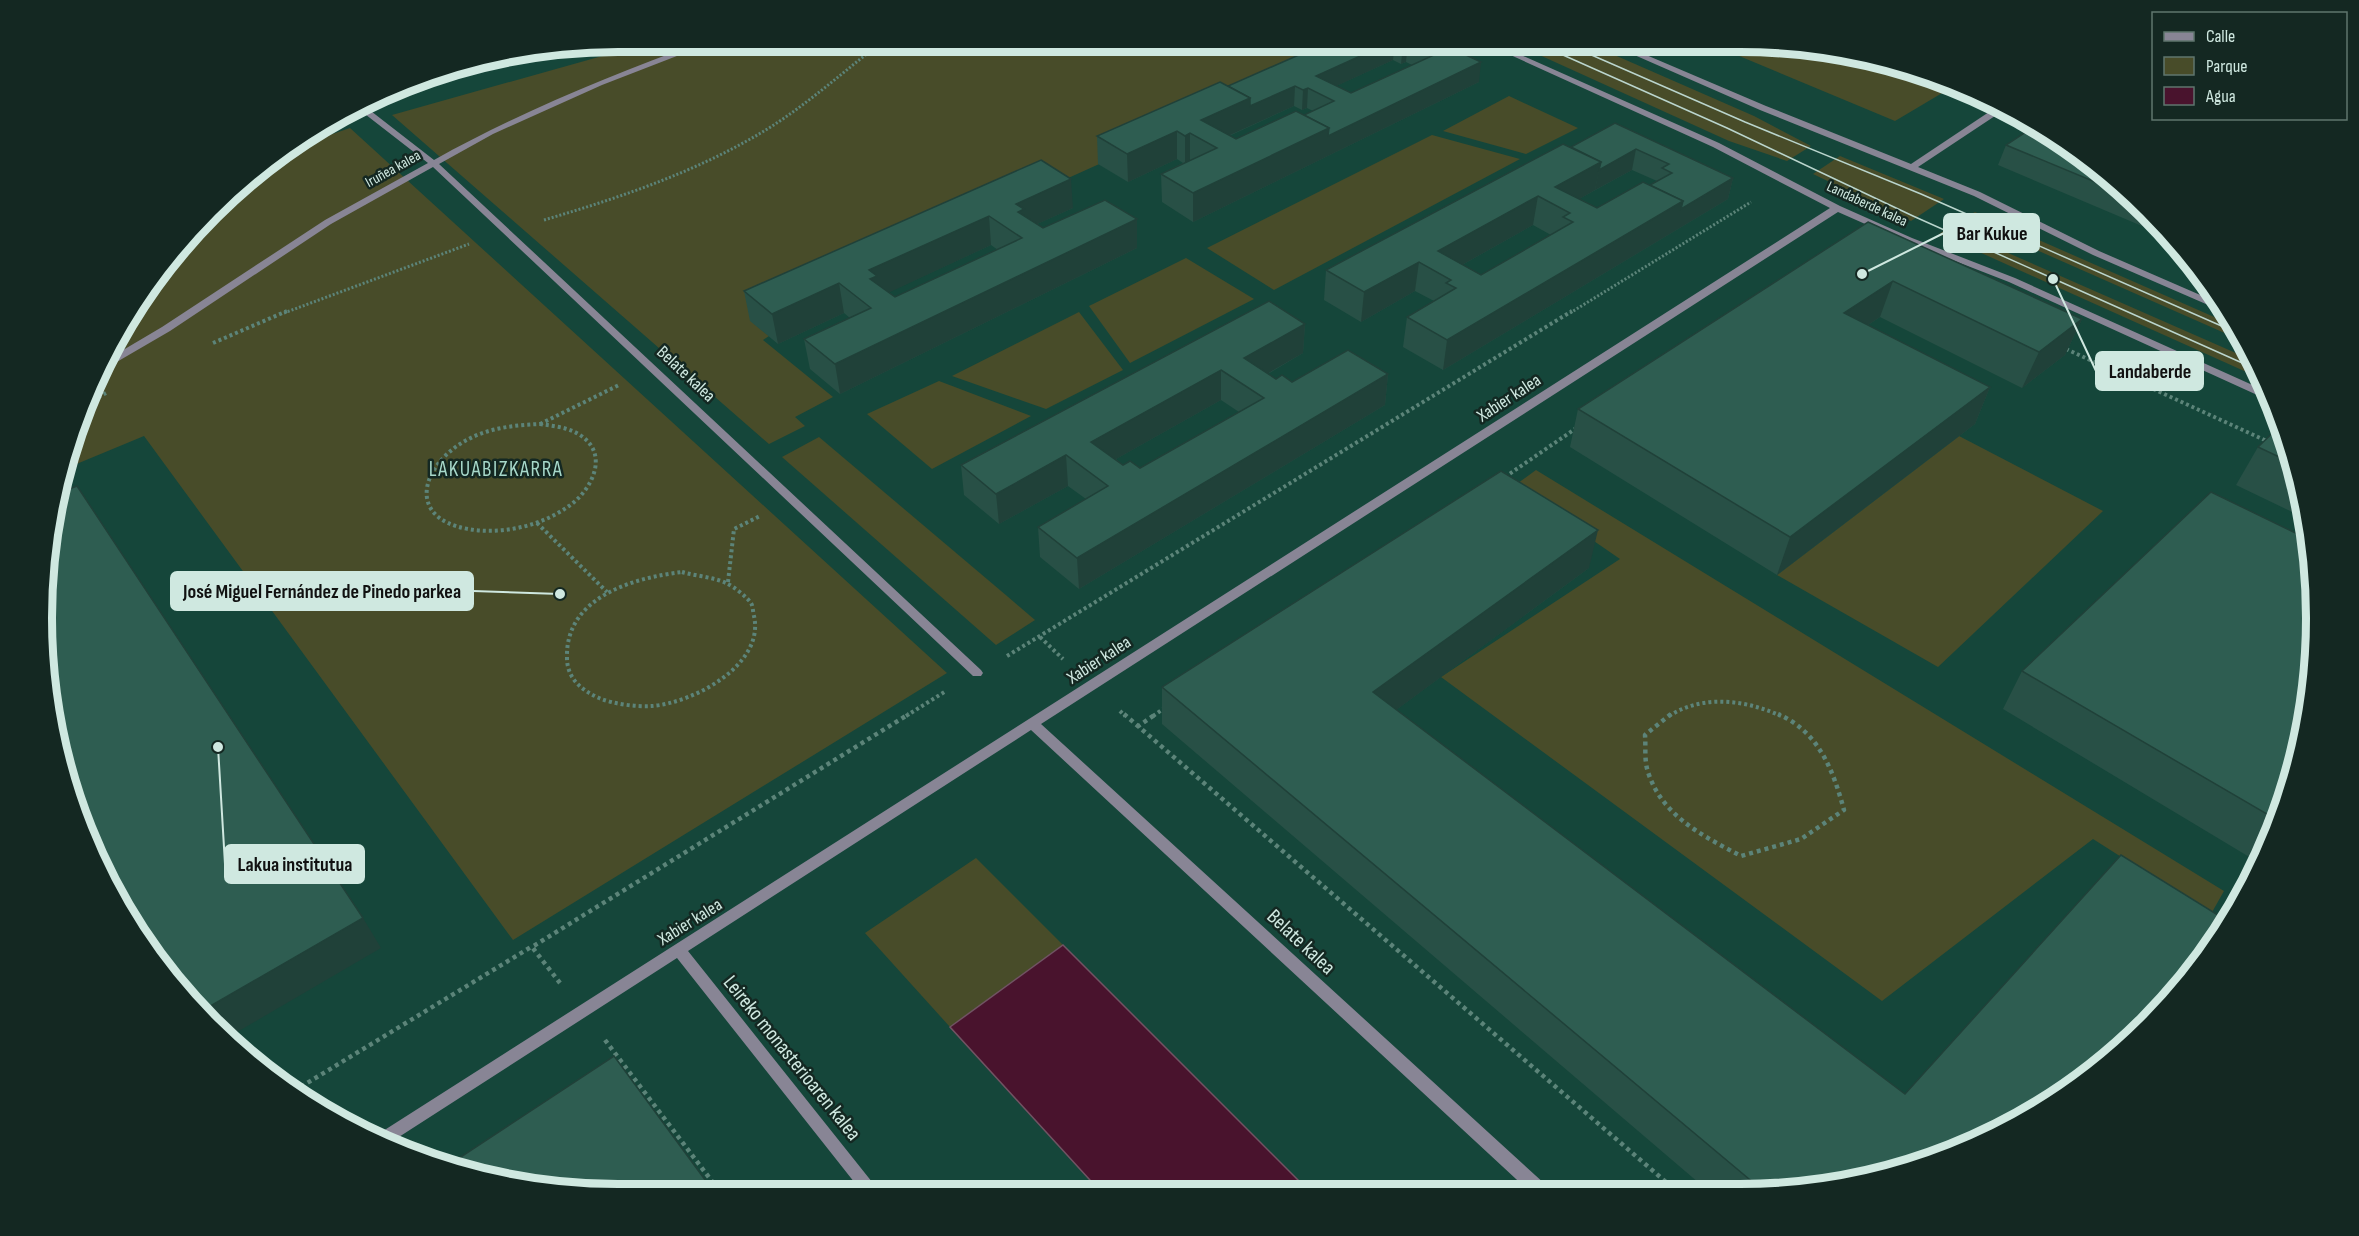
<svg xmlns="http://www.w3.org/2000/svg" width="2359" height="1236" viewBox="0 0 2359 1236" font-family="'Sofia Sans Condensed',sans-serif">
  <rect width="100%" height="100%" fill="#15463a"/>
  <g fill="#484c29">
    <polygon points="652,42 1368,43 751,321 769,336 763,340 833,397 795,417 805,426 769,444 392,115"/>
    <polygon points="1513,43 1587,43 1754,116 1811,146 1787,161 1729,141"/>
    <polygon points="1708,43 1778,43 1890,62 1954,86 1895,121"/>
    <polygon points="1509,96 1578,128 1526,154 1443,131"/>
    <polygon points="350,128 947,673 513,940 144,436 62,470 139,298 267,161 292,148"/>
    <polygon points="1432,135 1520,159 1274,290 1207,248"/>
    <polygon points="1840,156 1944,199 1911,221 1813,174"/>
    <polygon points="1975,212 2237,327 2245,342 1964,218"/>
    <polygon points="1949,227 2254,361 2262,379 1939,234"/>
    <polygon points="1186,258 1254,299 1130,363 1089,306"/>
    <polygon points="1079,312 1123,370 1046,409 952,376"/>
    <polygon points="939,381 1031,416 932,469 867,414"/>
    <polygon points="1959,436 2103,511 1938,667 1777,575"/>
    <polygon points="819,437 1007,596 1035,620 996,645 782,457"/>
    <polygon points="1536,470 2224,891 2211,914 2093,839 1882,1001 1441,677 1620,559 1514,486"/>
    <polygon points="976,858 1063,945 950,1027 865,933"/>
  </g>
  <polygon fill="#49132d" stroke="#715363" stroke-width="1.5" points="1063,945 1309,1191 1100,1191 950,1027"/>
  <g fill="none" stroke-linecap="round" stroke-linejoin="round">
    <g stroke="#5c8479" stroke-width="3" stroke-dasharray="2 2" stroke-linecap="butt">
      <polyline points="398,94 533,56"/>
      <path d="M 544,220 C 622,197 699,171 769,128 C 809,103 844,71 882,42"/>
      <polyline points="284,313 469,244"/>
      <polyline points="1570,313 1751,202"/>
    </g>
    <g stroke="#5c8479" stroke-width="4" stroke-dasharray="3 3" stroke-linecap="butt">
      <polyline points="213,343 287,311"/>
      <polyline points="2066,349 2269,442"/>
      <polyline points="93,400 106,393"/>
      <path d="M 540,424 C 553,426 568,427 580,435 C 610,454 592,490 569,506 C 541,526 502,535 468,529 C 406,518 421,466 465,441 C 487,428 515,425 540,424 Z"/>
      <polyline points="540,424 619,385"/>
      <polyline points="1505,477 1575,429"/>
      <polyline points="537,523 607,592"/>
      <path d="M 682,572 C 696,576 713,577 726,583 C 733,586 747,597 751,603 C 753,606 753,613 754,616 C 765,665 693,703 652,706 C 636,707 613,704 599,698 C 581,690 567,678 567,658 C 565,597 633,578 682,572 Z"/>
      <polyline points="728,582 734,529 760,516"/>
      <polyline points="1040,637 1063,659"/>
      <polyline points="1007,656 1572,311"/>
      <polyline points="1120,711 1125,716"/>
      <polyline points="906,716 946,691"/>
      <polyline points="1153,716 1166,707"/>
      <path d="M 1669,716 C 1703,694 1746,700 1781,716"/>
    </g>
    <g stroke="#5c8479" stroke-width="4.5" stroke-dasharray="4 4" stroke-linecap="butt">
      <polyline points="1124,714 1674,1189"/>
      <path d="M 1671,714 L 1645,735 C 1646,747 1644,760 1648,772 C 1662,816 1703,836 1741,856 L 1801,839 L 1844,810 C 1833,770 1819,732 1778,714"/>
      <polyline points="1137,727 1156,714"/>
      <polyline points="560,983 532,947 909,714"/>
      <polyline points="605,1040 720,1192"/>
      <polyline points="294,1091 531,947"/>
    </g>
    <g fill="#888595" fill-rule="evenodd">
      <path d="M 701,42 L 713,42 L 602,85 L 493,134 L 439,164 L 981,670 L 983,673 L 981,676 L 973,676 L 433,167 L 331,224 L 170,331 L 115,363 L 109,364 L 113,356 L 162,327 L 325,220 L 428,163 L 361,111 L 367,108 L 434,160 C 520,112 609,76 701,42 Z"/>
      <polygon points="1484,43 1494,43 1719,143 1840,206 1912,238 2015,278 2268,392 2271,400 2266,399 2009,282 1906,242 1838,212 1041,724 1546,1185 1548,1190 1528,1190 1031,730 688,951 880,1192 862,1192 677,958 388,1144 372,1138 1830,208 1713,147"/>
      <polygon points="1607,43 1618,43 1766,106 1911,164 2001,104 2007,108 1918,167 1980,192 2099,251 2221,304 2227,312 2222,311 2093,255 1974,196 1760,110"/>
    </g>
    <g stroke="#bad5cd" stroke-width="1.5">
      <polyline points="1536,43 1727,128 1913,216 2258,370"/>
      <polyline points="1564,43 1745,122 1921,194 2242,335"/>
    </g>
  </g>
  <g fill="#285046" fill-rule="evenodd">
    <path d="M 1326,43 L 1440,43 L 1479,82 L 1193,222 L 1162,202 L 1161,174 L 1183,163 L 1177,159 L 1128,182 L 1098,164 L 1097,136 L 1228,86 ZM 1393,60 L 1401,64 L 1406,62 L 1412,65 L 1351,93 L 1336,86 ZM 1294,106 L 1302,110 L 1307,108 L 1313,111 L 1304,115 L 1236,139 L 1229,136 Z"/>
    <path d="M 1615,123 L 1733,178 L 1728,199 L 1443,370 L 1403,347 L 1407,317 L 1434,301 L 1415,291 L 1361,322 L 1324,300 L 1326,270 L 1571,147 ZM 1632,170 L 1657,181 L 1650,185 L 1597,208 L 1579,199 ZM 1533,225 L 1551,235 L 1481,275 L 1462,265 Z"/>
    <polygon points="2006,145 2092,161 2175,240 1998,165"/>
    <path d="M 1041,160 L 1073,208 L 1037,224 L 1043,228 L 1137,248 L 840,394 L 810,369 L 804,339 L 850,318 L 844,313 L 778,344 L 750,321 L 744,291 ZM 991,245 L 998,250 L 895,297 L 889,292 Z"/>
    <polygon points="1868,222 2082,319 2065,355 2022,388 1880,317 1868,325 1990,387 1975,424 1777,575 1570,447 1578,409"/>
    <path d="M 1305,324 L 1303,353 L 1268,374 L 1276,379 L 1292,382 L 1388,374 L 1385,405 L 1079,589 L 1040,557 L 1038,527 L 1086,499 L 1068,486 L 999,524 L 964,495 L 961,465 ZM 1221,400 L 1239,412 L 1140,468 L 1123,465 L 1116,459 Z"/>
    <polygon points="2287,433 2307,519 2236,485 2258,447"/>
    <polygon points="1589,568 1396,710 1905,1094 2226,920 1817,1189 1706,1189 1162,724 1162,687"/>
    <polygon points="2022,671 2297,767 2261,864 2003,709"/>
  </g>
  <g fill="#204139">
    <polygon points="1389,43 1395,43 1393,60 1319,94 1316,76"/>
    <polygon points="1408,43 1406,62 1401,64 1403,44"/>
    <polygon points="1481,62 1479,82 1193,222 1193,193 1329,128"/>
    <polygon points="1295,86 1294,106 1210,144 1201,120 1250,98"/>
    <polygon points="1308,88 1307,108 1302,110 1303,90"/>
    <polygon points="1177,131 1177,159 1128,182 1127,154"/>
    <polygon points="1190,133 1190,162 1185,164 1185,136"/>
    <polygon points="1636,149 1632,170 1595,190 1599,170"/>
    <polygon points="1601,162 1595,190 1562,209 1555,187"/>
    <polygon points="1733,178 1728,199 1443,370 1447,340 1683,201"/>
    <polygon points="1071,179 1073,208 1026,229 1022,238 1016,204"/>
    <polygon points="1538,196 1533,225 1444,275 1438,251"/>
    <polygon points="989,216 991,245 873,300 869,270"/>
    <polygon points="1137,219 1137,248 840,394 835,364"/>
    <polygon points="1419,262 1415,291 1361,322 1364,292"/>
    <polygon points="1893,281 1880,317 1832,349 1844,313"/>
    <polygon points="839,283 844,313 778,344 772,314"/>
    <polygon points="2082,319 2065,355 2022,388 2039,352"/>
    <polygon points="1305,324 1303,353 1246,386 1244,358"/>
    <polygon points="1221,370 1221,400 1093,472 1091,442"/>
    <polygon points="1388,374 1385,405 1079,589 1077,558"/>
    <polygon points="1990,387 1975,424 1777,575 1790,537"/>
    <polygon points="1066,455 1068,486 999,524 996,494"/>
    <polygon points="1598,530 1589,568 1369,730 1373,692"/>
    <polygon points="363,918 381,948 227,1038 200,1012"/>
  </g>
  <g fill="#2e5d51" stroke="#204139" stroke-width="1.5" fill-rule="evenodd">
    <polygon points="1326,43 1389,43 1316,76 1351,93 1434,55 1409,43 1440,43 1481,62 1328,136 1329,128 1304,115 1334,101 1308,88 1303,90 1295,86 1250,106 1250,98 1228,86"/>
    <polygon points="1220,82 1250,98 1201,120 1236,139 1296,111 1329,128 1193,193 1161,174 1217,148 1190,133 1185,136 1177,131 1127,154 1097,136"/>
    <polygon points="1615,123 1733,178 1681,209 1683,201 1650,185 1672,173 1662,168 1669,164 1636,149 1599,170 1601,162 1571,147"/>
    <polygon points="2035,126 2092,161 2129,196 2006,145"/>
    <path d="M 1563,144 L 1601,162 L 1555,187 L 1597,208 L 1643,182 L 1683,201 L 1447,340 L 1407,317 L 1456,288 L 1446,283 L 1451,280 L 1419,262 L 1364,292 L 1326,270 ZM 1538,196 L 1570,213 L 1563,217 L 1573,222 L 1481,275 L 1438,251 Z"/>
    <path d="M 1041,160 L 1071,179 L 1016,204 L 1024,209 L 1018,212 L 1043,228 L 1105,200 L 1137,219 L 835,364 L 804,339 L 871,308 L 839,283 L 772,314 L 744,291 ZM 989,216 L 1022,238 L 895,297 L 870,279 L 877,276 L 869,270 Z"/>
    <polygon points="1868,222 2082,319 2039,352 1893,281 1844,313 1990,387 1790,537 1578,409"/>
    <path d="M 1269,301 L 1305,324 L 1244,358 L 1276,379 L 1282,375 L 1292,382 L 1348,350 L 1388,374 L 1077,558 L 1038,527 L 1108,486 L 1066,455 L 996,494 L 961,465 ZM 1221,370 L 1264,398 L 1140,468 L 1130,461 L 1123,465 L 1091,442 Z"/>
    <polygon points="2282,424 2287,433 2294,464 2258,447"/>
    <polygon points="1501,471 1598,530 1373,692 1905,1094 2121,855 2226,920 2174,998 2091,1075 1961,1150 1817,1189 1761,1189 1162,687"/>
    <polygon points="77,486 363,918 200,1012 185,998 86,839 43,656 59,493"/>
    <polygon points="2211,492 2312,541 2312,543 2316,656 2297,767 2277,820 2022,671"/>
    <polygon points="614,1056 714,1192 581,1193 469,1174 447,1166"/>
  </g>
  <g text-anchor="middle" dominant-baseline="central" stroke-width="5" stroke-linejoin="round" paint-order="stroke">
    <g font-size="15" fill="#cfe8e0" stroke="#142822">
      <text transform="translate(393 169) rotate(-29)">Iruñea kalea</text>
      <text transform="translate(1867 204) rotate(25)">Landaberde kalea</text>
    </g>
    <g font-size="18" fill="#cfe8e0" stroke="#142822">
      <text transform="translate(686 374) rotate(43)">Belate kalea</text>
      <text transform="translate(1509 398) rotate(-33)">Xabier kalea</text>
      <text transform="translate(1099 660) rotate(-33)">Xabier kalea</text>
      <text transform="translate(690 922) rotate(-32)">Xabier kalea</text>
    </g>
    <g font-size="21" letter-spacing="1.5" fill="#a7d9ca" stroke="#142822">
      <text x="496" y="469">LAKUABIZKARRA</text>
    </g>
    <g font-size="21" fill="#cfe8e0" stroke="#142822">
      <text transform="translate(1301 942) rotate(43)">Belate kalea</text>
      <text transform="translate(792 1058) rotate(51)">Leireko monasterioaren kalea</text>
    </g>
  </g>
  <path d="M0 0H2359V1236H0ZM618 52H1740A566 566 0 0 1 2306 618V618A566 566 0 0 1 1740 1184H618A566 566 0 0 1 52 618V618A566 566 0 0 1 618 52Z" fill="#142822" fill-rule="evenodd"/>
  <path fill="none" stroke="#cfe8e0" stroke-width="8" d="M618 52H1740A566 566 0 0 1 2306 618V618A566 566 0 0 1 1740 1184H618A566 566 0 0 1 52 618V618A566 566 0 0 1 618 52Z"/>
  <path fill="none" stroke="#cfe8e0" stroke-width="2" d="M1862 274L1944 233M2053 279L2096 371M560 594L473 591M218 747L225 864"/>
  <g fill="#cfe8e0" stroke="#142822" stroke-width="2">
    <circle cx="1862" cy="274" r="6"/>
    <circle cx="2053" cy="279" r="6"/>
    <circle cx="560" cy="594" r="6"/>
    <circle cx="218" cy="747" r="6"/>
  </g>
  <g fill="#cfe8e0" stroke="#cfe8e0" stroke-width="2">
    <rect x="1944" y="214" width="95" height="38" rx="6"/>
    <rect x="2096" y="352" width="107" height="38" rx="6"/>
    <rect x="171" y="572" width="302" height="38" rx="6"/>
    <rect x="225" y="845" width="139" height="38" rx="6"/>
  </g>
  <g font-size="20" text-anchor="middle" font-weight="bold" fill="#111">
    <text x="1992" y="240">Bar Kukue</text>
    <text x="2150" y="378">Landaberde</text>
    <text x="322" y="598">José Miguel Fernández de Pinedo parkea</text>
    <text x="295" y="871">Lakua institutua</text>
  </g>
  <rect x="2152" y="12" width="195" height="108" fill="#142822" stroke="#5f756e" stroke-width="1.5"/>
  <rect x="2164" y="32" width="30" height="9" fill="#888595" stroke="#5f756e" stroke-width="1.5"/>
  <text x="2206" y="42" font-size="18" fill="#cfe8e0">Calle</text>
  <rect x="2164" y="57" width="30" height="18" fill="#484c29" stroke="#5f756e" stroke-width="1.5"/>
  <text x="2206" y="72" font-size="18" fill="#cfe8e0">Parque</text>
  <rect x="2164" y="87" width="30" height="18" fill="#49132d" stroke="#5f756e" stroke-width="1.5"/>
  <text x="2206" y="102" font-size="18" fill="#cfe8e0">Agua</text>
</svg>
